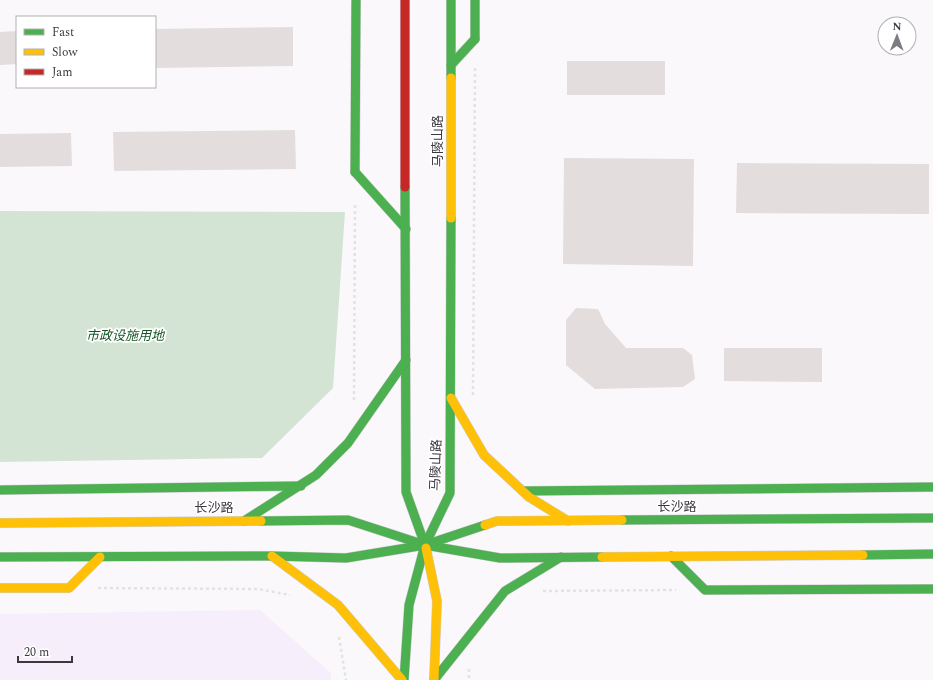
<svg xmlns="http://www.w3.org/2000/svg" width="933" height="680" viewBox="0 0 933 680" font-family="Spectral,'Noto Sans SC',serif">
  <rect width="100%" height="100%" fill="#faf8fb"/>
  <polygon fill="#f7eefc" points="260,610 331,673 331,680 0,680 0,614"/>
  <polygon fill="#d3e4d5" points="0,211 345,212 333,388 262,458 0,462"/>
  <g fill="#e3dedd">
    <polygon points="293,27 293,66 155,68 155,29"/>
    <polygon points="17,31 17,64 0,65 0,32"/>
    <rect x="567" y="61" width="98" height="34"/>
    <polygon points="295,130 296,169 114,171 113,132"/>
    <polygon points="71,133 72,166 0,167 0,134"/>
    <polygon points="564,158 694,159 693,266 563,264"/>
    <polygon points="737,163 929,164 929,214 736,213"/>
    <polygon points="576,308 598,309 605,324 626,348 683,348 692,355 695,379 683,387 595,389 566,365 566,320"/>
    <polygon points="724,348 822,348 822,382 724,381"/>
  </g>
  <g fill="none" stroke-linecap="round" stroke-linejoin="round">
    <defs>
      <g id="fast">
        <polyline points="475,0 475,39"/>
        <polyline points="451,65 475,39"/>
        <polyline points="451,78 451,0"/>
        <polyline points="355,172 356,0"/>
        <polyline points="355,172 406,229"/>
        <polyline points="405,187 406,492 426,548"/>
        <polyline points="0,490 301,486"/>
        <polyline points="523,491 933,487"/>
        <polyline points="622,520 933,518"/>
        <polyline points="244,521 316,475 348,443 406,360"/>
        <polyline points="261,521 348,520 425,545 500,558 602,557"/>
        <polyline points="863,555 933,554"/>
        <polyline points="671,556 705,590 933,589"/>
        <polyline points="0,557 272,556 346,558 425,545 485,525"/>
        <polyline points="404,680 409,605 425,545 450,493 451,218"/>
        <polyline points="434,680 505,591 561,557"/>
      </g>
      <g id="slow">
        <polyline points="451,218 451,78"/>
        <polyline points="451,398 484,455 529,497 568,521"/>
        <polyline points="0,523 261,521"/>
        <polyline points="485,525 497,521 622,520"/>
        <polyline points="426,548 437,601 434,680"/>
        <polyline points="272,556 338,605 402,680"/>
        <polyline points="602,557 863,555"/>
        <polyline points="0,588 69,588 100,557"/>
      </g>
      <polyline id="jam" points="405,0 405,187"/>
    </defs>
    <use href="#fast" stroke="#d0cdd2" stroke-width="10"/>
    <use href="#slow" stroke="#d0cdd2" stroke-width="10"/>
    <use href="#jam" stroke="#d0cdd2" stroke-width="10"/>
    <g stroke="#e3e3e4" stroke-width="2.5" stroke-dasharray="3 3" stroke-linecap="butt">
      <polyline points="473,395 475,68"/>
      <polyline points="354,400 355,203"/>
      <polyline points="98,588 258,589 290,595"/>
      <polyline points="543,591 676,590"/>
      <polyline points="339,637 346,680"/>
      <polyline points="469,669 469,680"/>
    </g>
    <use href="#fast" stroke="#4caf50" stroke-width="9"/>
    <use href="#slow" stroke="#ffc107" stroke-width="9"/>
    <use href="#jam" stroke="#c62828" stroke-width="9"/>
  </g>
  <g text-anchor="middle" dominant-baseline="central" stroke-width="3.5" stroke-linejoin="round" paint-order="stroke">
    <g font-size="13" fill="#3c3740" stroke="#fff">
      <text transform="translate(438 141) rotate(-90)">马陵山路</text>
      <text transform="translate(436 465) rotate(-88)">马陵山路</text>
      <text x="677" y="507">长沙路</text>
      <text x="214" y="508">长沙路</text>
    </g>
    <g font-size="13" font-style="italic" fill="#165424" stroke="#fff">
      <text x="125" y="336">市政设施用地</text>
    </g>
  </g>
  <rect x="16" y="16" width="140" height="72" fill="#ffffff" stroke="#b1afb3"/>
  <rect x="24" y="29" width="20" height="6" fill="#4caf50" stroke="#b1afb3"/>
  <text x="52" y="36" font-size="12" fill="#3c3740">Fast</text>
  <rect x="24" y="49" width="20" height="6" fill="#ffc107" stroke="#b1afb3"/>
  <text x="52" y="56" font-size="12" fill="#3c3740">Slow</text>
  <rect x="24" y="69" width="20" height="6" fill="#c62828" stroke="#b1afb3"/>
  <text x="52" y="76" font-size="12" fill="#3c3740">Jam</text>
  <g transform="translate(897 36) rotate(1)"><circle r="19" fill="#ffffff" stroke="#b1afb3"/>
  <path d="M0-3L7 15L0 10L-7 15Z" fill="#7e7b81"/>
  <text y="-6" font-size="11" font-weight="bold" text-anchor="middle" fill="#3c3740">N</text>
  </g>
  <path d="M18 656v6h54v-6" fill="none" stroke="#3c3740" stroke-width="2"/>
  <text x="24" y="656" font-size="12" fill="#3c3740" stroke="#ffffff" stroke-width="3" paint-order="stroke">20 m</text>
</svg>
